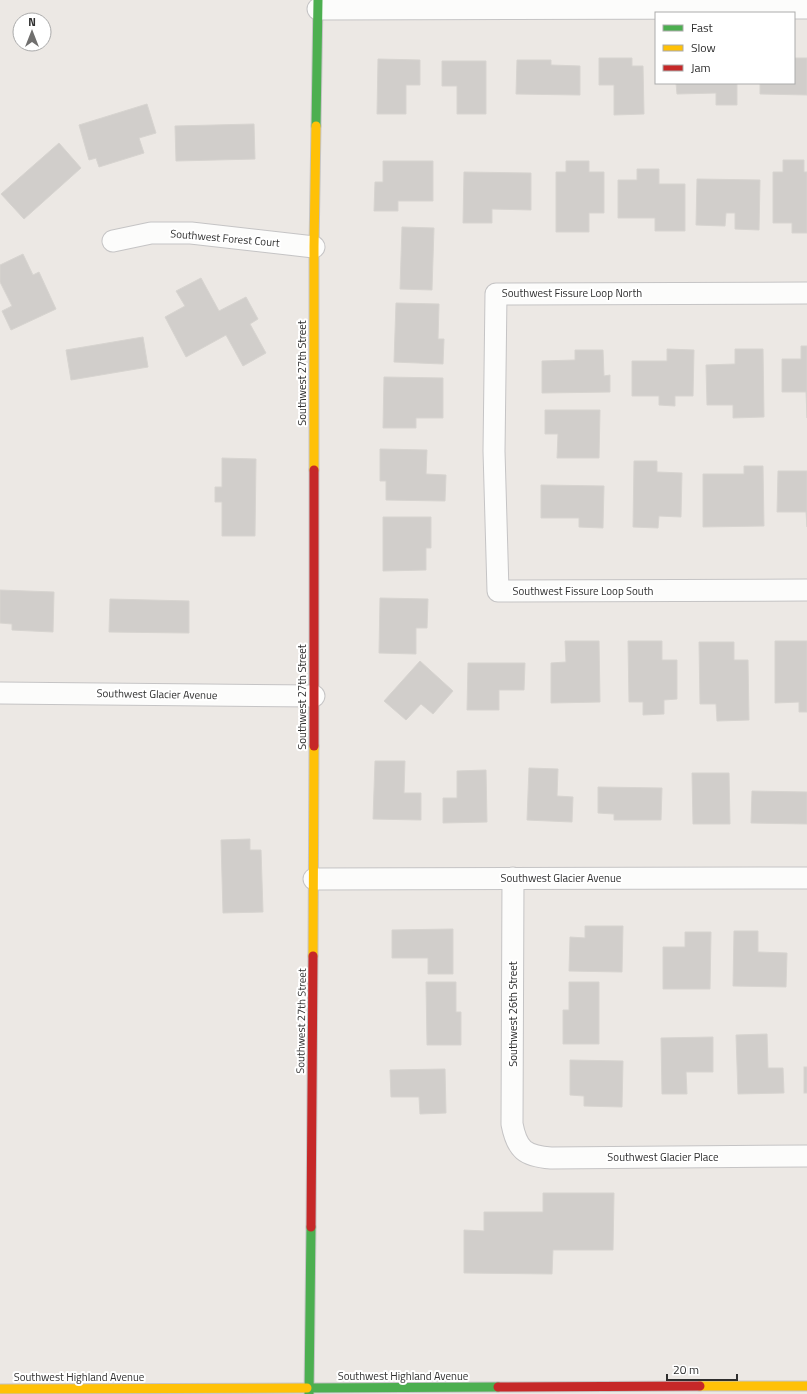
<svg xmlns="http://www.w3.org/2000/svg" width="807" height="1394" viewBox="0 0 807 1394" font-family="'Titillium Web',sans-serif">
  <rect width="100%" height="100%" fill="#ece8e4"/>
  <g fill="#d1cecb" stroke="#d7d4d0">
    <polygon points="599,58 632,58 632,66 643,66 644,114 614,115 614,85 599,85"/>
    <polygon points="794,58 807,58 807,95 760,94 760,83 794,83"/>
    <polygon points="378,59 420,60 420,85 406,85 406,114 377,114"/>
    <polygon points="517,60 551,60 551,65 580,66 580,95 516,94"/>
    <polygon points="442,61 486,61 486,114 457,114 457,86 442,86"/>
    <polygon points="676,83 737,83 737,105 716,105 716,93 677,94"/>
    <polygon points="147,104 156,133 139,138 144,153 99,167 96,158 89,160 79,125"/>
    <polygon points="254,124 255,159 176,161 175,126"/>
    <polygon points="59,143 81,168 24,219 1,194"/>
    <polygon points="783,160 804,160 804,172 807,172 807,233 792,233 792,223 773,223 773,172 783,172"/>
    <polygon points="383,161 433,161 433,201 398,201 398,211 374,211 375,182 383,182"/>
    <polygon points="566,161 589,161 589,172 604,172 604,213 589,213 589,232 556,232 556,172 566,172"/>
    <polygon points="637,169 659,169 659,184 685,184 685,231 655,231 655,218 618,218 618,180 637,180"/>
    <polygon points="464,172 531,173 531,210 492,209 492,223 463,223"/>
    <polygon points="697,179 760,180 759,230 735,229 735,213 726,213 725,226 696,225"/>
    <polygon points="402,227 434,228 432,290 400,289"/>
    <polygon points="23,254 33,275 39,272 56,309 11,330 2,311 12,306 0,282 0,265"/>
    <polygon points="201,278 219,311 246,297 258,319 250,324 266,353 243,366 226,335 186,357 165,317 185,306 176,291"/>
    <polygon points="396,303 439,304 438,339 444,339 443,364 394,362"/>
    <polygon points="143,337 148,367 71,380 66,350"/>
    <polygon points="801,346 807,346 807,418 806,392 782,392 782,359 801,359"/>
    <polygon points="667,349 694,350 693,396 675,396 675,406 659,405 659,396 632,396 632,361 667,361"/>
    <polygon points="735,349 763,349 764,417 733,418 733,405 707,405 706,365 735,364"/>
    <polygon points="575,350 603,350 604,376 610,375 610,392 542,393 542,361 575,360"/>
    <polygon points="384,377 443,378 443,418 416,418 416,428 383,428"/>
    <polygon points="545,410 600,410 599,458 557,458 558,434 545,434"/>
    <polygon points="380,449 427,450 426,474 446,475 445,501 386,500 386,481 380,481"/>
    <polygon points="222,458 256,459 255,536 222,536 222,502 215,502 215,487 222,487"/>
    <polygon points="634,461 657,461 657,472 682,473 681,517 659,516 658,528 633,527"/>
    <polygon points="744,466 763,466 764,526 703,527 703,474 744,474"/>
    <polygon points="778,471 807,471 807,527 806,512 777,512"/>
    <polygon points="541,485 604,486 603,528 579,527 579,518 541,518"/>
    <polygon points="383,517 431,517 431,548 426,548 426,570 383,571"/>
    <polygon points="0,590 54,592 53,632 12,630 12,624 0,623"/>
    <polygon points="380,598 428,599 427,628 416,628 416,654 379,653"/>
    <polygon points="110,599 189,601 189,633 109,632"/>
    <polygon points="565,641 599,641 600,702 551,703 551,663 566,662"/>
    <polygon points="628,641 662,641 662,660 677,660 677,699 664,700 664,714 643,715 643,702 629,702"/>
    <polygon points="775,641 807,641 807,712 799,712 799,702 775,703"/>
    <polygon points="699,642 734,642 734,660 748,660 749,720 717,721 716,704 700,704"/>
    <polygon points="420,661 453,691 433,714 421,704 406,720 384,701"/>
    <polygon points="468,663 525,663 524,690 499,690 499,710 467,710"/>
    <polygon points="375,761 405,761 404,793 421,793 421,820 373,819"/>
    <polygon points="529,768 558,769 557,796 573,797 572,822 527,820"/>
    <polygon points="486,770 487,822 443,823 443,798 457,798 457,771"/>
    <polygon points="692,773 729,773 730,824 693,824"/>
    <polygon points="598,787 662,788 661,820 614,820 614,814 598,813"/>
    <polygon points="752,791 807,792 807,824 751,823"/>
    <polygon points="250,839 250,850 261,850 263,912 223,913 221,840"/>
    <polygon points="585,926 623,926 622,972 569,971 570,937 585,938"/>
    <polygon points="453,929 453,974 428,974 428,958 392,958 392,930"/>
    <polygon points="734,931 758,931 758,952 787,953 786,987 733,986"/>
    <polygon points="685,932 711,932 710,989 663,989 663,947 685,947"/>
    <polygon points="426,982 456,982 456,1012 461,1012 461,1045 427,1045"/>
    <polygon points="569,982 599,982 599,1044 563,1044 563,1010 569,1010"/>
    <polygon points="767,1034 768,1068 783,1068 784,1093 738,1094 736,1035"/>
    <polygon points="713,1037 713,1072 686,1072 687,1094 662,1094 661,1038"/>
    <polygon points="570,1060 623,1061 622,1107 584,1106 584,1096 570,1095"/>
    <rect x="804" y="1067" width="3" height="26"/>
    <polygon points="445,1069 446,1113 420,1114 419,1097 391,1097 390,1070"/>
    <polygon points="543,1193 614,1193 613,1250 553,1250 552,1274 464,1273 464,1230 484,1231 484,1212 543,1212"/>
  </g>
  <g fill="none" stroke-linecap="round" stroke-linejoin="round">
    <defs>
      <g id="street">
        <polyline points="318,9 807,8"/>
        <polyline points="113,241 151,233 191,233 314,247"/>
        <polyline points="807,293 496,294 494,451 498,591 807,590"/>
        <polyline points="0,693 314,696"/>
        <path d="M 513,878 L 512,1124 C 517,1150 525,1156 551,1158 L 807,1156"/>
        <polyline points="314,879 807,878"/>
      </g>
      <g id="fast">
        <polyline points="316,126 318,0"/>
        <polyline points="307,1388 498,1387"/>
        <polyline points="309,1394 311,1227"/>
      </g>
      <g id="slow">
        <polyline points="314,470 314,247 316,126"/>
        <polyline points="313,956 314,746"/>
        <polyline points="700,1386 807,1386"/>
        <polyline points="0,1389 307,1388"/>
      </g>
      <g id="jam">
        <polyline points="314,470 314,746"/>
        <polyline points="311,1227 313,956"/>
        <polyline points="498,1387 700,1386"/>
      </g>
    </defs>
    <use href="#street" stroke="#c5c4c5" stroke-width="23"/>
    <use href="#fast" stroke="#c5c4c5" stroke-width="11"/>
    <use href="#slow" stroke="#c5c4c5" stroke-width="11"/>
    <use href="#jam" stroke="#c5c4c5" stroke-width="11"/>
    <use href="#street" stroke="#fcfcfb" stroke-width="21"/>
    <use href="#fast" stroke="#4caf50" stroke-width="9"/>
    <use href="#slow" stroke="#ffc107" stroke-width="9"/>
    <use href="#jam" stroke="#c62828" stroke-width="9"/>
  </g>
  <g text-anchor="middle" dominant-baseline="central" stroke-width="4" stroke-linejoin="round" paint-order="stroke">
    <g font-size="11" fill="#2e2e2e" stroke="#fff">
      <text transform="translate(225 238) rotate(5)">Southwest Forest Court</text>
      <text x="572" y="293">Southwest Fissure Loop North</text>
      <text transform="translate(302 373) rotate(-90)">Southwest 27th Street</text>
      <text x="583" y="591">Southwest Fissure Loop South</text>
      <text transform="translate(157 694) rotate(1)">Southwest Glacier Avenue</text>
      <text transform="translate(302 697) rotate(-90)">Southwest 27th Street</text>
      <text x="561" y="878">Southwest Glacier Avenue</text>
      <text transform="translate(513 1014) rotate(-90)">Southwest 26th Street</text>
      <text transform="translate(301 1021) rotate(-89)">Southwest 27th Street</text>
      <text x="663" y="1157">Southwest Glacier Place</text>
      <text x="403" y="1376">Southwest Highland Avenue</text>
      <text x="79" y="1377">Southwest Highland Avenue</text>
    </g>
  </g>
  <rect x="655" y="12" width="140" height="72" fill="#ffffff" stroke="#ababab"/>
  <rect x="663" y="25" width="20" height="6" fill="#4caf50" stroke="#ababab"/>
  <text x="691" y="32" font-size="12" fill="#2e2e2e">Fast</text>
  <rect x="663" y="45" width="20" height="6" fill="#ffc107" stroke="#ababab"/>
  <text x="691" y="52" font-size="12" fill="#2e2e2e">Slow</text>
  <rect x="663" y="65" width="20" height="6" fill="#c62828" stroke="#ababab"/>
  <text x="691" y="72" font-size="12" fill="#2e2e2e">Jam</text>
  <g transform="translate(32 32)"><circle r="19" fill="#ffffff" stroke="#ababab"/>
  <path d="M0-3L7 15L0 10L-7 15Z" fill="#706f6e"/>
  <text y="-6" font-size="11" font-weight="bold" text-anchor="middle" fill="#2e2e2e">N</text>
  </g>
  <path d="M667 1374v6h70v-6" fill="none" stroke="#2e2e2e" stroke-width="2"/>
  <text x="673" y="1374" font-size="12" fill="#2e2e2e" stroke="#ffffff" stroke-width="3" paint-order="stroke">20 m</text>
</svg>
